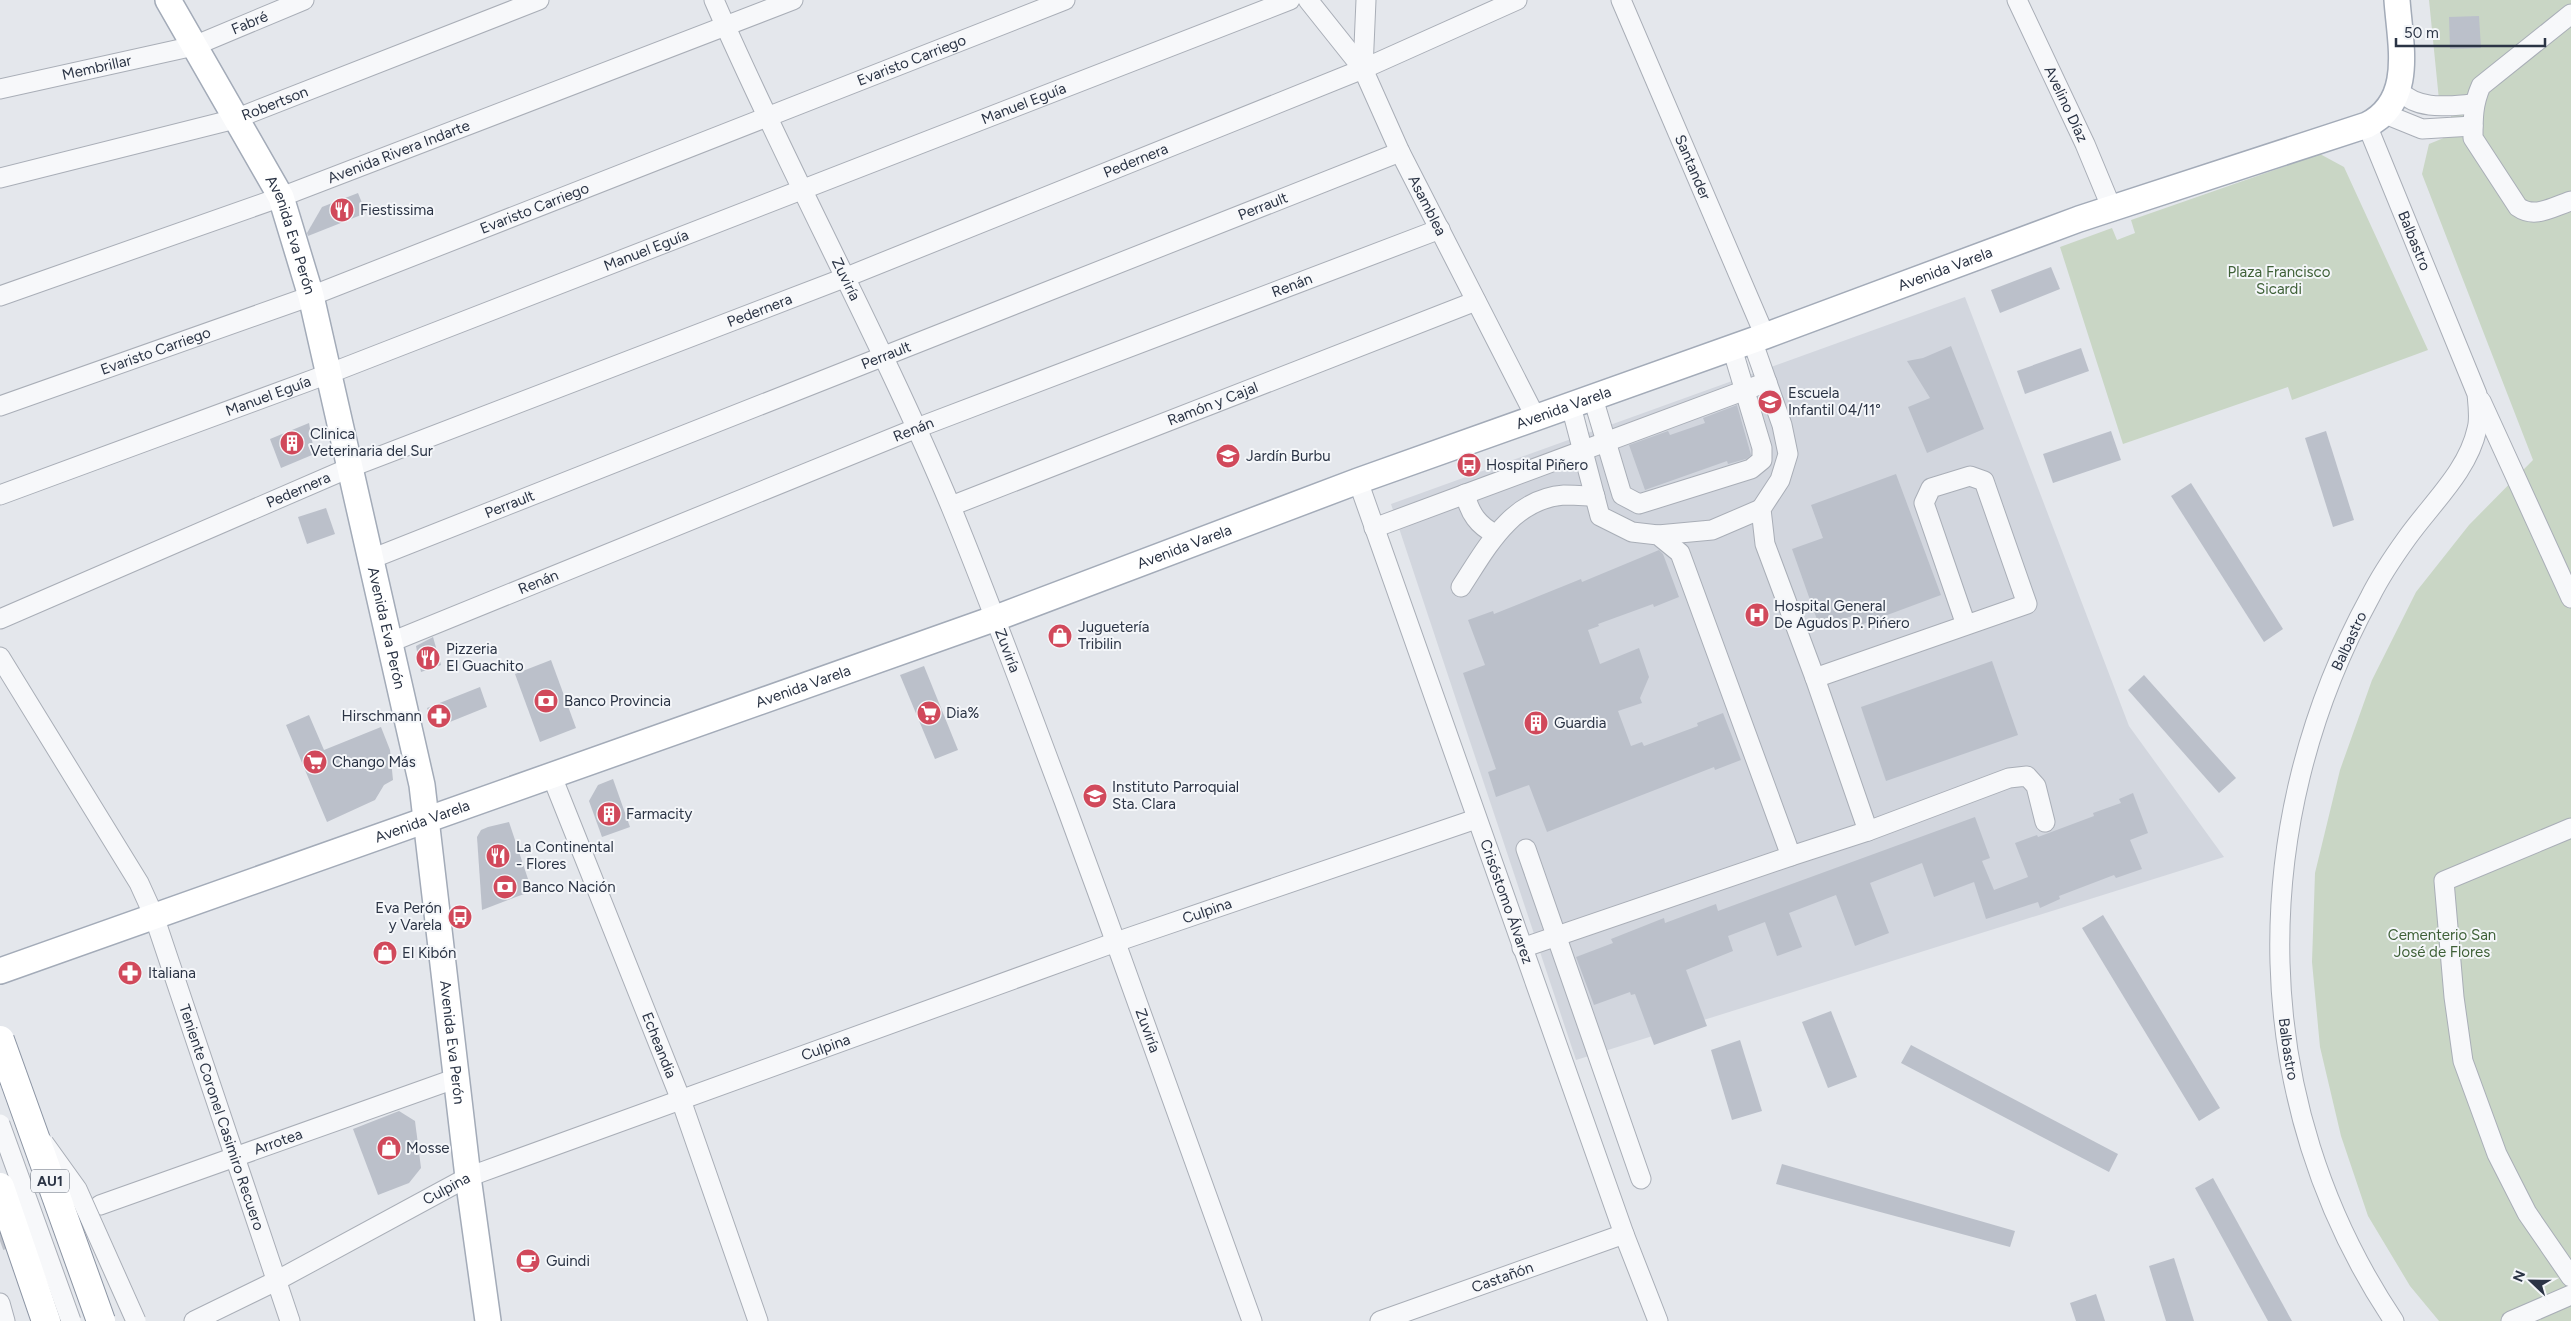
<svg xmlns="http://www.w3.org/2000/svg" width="2571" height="1321" viewBox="0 0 2571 1321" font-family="Figtree,sans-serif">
  <rect width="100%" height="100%" fill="#e4e7ec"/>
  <polygon fill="#d2d6de" points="1965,297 2129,726 2224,857 1576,1060 1391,504"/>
  <g fill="#c9d6c5">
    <polygon points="2429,0 2571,0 2571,1321 2439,1321 2410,1286 2368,1216 2341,1136 2320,1047 2312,962 2315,873 2340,770 2372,680 2416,592 2469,525 2533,460 2422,174 2429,144 2451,135 2451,105 2439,100"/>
    <polygon points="2320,154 2344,167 2428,350 2292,400 2288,387 2123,444 2060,247 2112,228 2117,240 2135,233 2131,220"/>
  </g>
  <g fill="#bbc0ca">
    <polygon points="2479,16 2481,48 2450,49 2449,17"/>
    <polygon points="358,193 366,213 308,236 307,233 322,207"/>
    <polygon points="2051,267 2060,289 2000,313 1991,290"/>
    <polygon points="1951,346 1984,429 1927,453 1908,407 1930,398 1907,361 1923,358"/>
    <polygon points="2081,348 2089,371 2025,394 2017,371"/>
    <polygon points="1737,405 1751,455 1746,459 1728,464 1727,461 1645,490 1629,445 1668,431 1670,435 1705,423 1703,418"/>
    <polygon points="309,423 313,446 312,455 281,468 270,439"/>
    <polygon points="2111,431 2121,460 2053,483 2043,454"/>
    <polygon points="2326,431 2354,520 2333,527 2305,438"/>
    <polygon points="1896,474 1941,595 1855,627 1852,616 1820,628 1792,549 1823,538 1811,505"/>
    <polygon points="2191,483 2283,629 2264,642 2171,496"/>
    <polygon points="326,508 335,534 307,544 298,517"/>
    <polygon points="1659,550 1663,554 1679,597 1654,607 1653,604 1598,624 1599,626 1588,630 1600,664 1639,648 1649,677 1640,698 1642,703 1618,711 1631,746 1642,742 1644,746 1698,726 1697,723 1723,713 1741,760 1715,770 1714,767 1547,832 1529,785 1496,797 1488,772 1496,769 1463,673 1485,665 1468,620 1493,611 1494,614 1581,579 1582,582"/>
    <polygon points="433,637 441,665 421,672 416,646"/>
    <polygon points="551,660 576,728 540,742 515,674"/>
    <polygon points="1992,661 2018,735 1886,781 1861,707"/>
    <polygon points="924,666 958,750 935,759 900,675"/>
    <polygon points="2144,675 2236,778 2219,793 2128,690"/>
    <polygon points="480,687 487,707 435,728 427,708"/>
    <polygon points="309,715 324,750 381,727 390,750 393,780 384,785 375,800 327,822 286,725"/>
    <polygon points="613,779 630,827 602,837 589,801 598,785"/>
    <polygon points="2133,793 2148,833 2130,840 2142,869 2116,878 2114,875 2059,896 2060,899 2040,908 2038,902 1986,919 1974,882 1934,897 1922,863 1870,883 1889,933 1855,946 1836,895 1789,913 1802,947 1777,956 1765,922 1728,936 1733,951 1686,970 1707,1026 1654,1045 1635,994 1631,995 1630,992 1594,1005 1576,957 1613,943 1611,939 1664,918 1665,923 1716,904 1718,911 1975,817 1990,858 1982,861 1994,890 2028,877 2015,843 2037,835 2038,837 2094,816 2093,813 2121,803 2119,799"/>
    <polygon points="509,822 532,891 482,910 477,837 481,830 488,827"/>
    <polygon points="2103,915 2220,1108 2199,1121 2082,928"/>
    <polygon points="1831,1011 1857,1077 1828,1088 1802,1022"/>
    <polygon points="1740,1040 1762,1111 1732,1120 1711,1050"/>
    <polygon points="1911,1045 2118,1154 2109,1172 1901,1063"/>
    <polygon points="399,1111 415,1121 421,1168 409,1183 378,1195 353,1129"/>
    <polygon points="1782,1164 2015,1231 2010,1247 1776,1184"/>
    <polygon points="2213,1178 2292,1321 2268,1321 2195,1188"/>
    <polygon points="2174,1258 2194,1321 2166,1321 2149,1266"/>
    <polygon points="2096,1294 2105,1321 2076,1321 2070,1303"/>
  </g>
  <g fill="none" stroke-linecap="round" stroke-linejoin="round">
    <polyline stroke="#bfc3cb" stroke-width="19" stroke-dasharray="19 9" stroke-linecap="butt" points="0,1241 74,1214"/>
    <defs>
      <g id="minor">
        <path id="s1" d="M 714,0 C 788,171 879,335 951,507 C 991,604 1027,703 1064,801 C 1128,974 1190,1148 1252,1321"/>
        <path id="s2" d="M 1308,0 L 1363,69 L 1400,152 L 1536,418"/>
        <path id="s3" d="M 1621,0 L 1765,336"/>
        <path id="s4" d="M 2017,0 L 2085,144 L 2112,209"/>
        <path d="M 2571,14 L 2481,86 C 2473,104 2473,118 2473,138 L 2518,207 C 2535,219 2552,207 2571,201"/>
        <polyline points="1363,69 1366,0"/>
        <path id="s5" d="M 0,89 L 194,46 L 304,0"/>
        <path d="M 2398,90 C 2419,111 2447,106 2473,104"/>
        <polyline points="2385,114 2422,129 2473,126"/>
        <path id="s6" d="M 2367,125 L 2477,394 C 2478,405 2480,419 2477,429 C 2468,471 2431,504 2407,538 C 2394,556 2380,577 2370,597 C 2245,826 2247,1102 2394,1321"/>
        <path id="s7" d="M 0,178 L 235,119 L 539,0"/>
        <path id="s8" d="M 0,296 L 281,197 L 793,0"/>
        <polyline points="1593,398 1622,495 1639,504 1751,469 1762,460 1762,448 1732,348"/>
        <polyline points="2481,401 2571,598"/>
        <path id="s9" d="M 0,406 L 311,296 L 1065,0"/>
        <polyline points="1571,406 1600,516 1632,532 1658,535 1680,553 1791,856 1868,831 1815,678 1765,544 1761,509 1780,480 1788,454 1782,425 1752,340"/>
        <path id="s10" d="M 1358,481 L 1624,1234 L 1658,1321"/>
        <path d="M 1465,494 C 1470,514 1478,525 1495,534"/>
        <path id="s11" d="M 0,495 L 328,374 L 1290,0"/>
        <path id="s12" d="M 951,506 L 1476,301"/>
        <polyline points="1374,528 1767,382"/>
        <polyline points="1658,535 1712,530 1761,509"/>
        <path id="s13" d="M 371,559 L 1400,152"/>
        <path d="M 1461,587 C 1486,549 1511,499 1564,495 C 1574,495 1584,496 1595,496"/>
        <path id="s14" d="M 0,619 L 349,468 L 844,278 L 1363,69 L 1517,0"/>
        <path id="s15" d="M 391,642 L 917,428 L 1440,229"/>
        <path id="s16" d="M 0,657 L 139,883 L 154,916 L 290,1321"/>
        <polyline points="1815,678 2027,604 1984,481 1970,476 1931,488 1924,503 1966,625"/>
        <path id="s17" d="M 551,774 L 681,1100 L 758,1321"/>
        <polyline points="2571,828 2444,881 2454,997 2463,1061 2497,1154 2527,1213 2571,1277"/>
        <polyline points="1868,831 2009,778 2027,776 2036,786 2045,822"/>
        <polyline points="1526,849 1641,1179"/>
        <polyline points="1522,948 1791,856"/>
        <path id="s18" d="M 100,1205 L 457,1078"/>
        <polyline points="0,1303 5,1321"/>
        <path id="s19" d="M 194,1321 L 276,1281 L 468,1177 L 1116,942 L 1476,819"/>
        <path id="s20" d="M 1380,1321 L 1624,1234"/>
        <polyline points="2511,1321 2571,1295"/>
      </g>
      <g id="major">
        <path id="s21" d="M 168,0 L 281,197 L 311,296 L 422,785 L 468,1177 L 488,1321"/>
        <path id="s22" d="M 0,971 L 996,618 L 1358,481 L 1765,336 L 2079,219 L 2367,125 C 2415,101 2400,44 2397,0"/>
      </g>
    </defs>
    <use href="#minor" stroke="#a9aeb7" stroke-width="21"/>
    <use href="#major" stroke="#a3abb8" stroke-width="28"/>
    <use href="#minor" stroke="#f7f8fa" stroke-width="19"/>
    <use href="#major" stroke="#fff" stroke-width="25"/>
    <defs>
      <g id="minor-bridge">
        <polyline points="0,1124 71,1321"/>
        <polyline points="44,1143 77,1189 136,1321"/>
      </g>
      <g id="highway-bridge">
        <polyline points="0,1040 101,1321"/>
        <polyline points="0,1187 46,1321"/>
      </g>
    </defs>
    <use href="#minor-bridge" stroke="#a9aeb7" stroke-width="21" stroke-linecap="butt"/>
    <use href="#highway-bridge" stroke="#8b94a3" stroke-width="30" stroke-linecap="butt"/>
    <use href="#minor-bridge" stroke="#f7f8fa" stroke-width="19"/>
    <use href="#highway-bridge" stroke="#fff" stroke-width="28"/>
  </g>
  <defs>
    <symbol id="restaurant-disc" viewBox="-11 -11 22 22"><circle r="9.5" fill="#d1495b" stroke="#f4f6f9"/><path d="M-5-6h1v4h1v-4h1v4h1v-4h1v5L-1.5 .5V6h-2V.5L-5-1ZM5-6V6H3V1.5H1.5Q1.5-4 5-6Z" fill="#fff"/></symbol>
    <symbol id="school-disc" viewBox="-11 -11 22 22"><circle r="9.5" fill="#d1495b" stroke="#f4f6f9"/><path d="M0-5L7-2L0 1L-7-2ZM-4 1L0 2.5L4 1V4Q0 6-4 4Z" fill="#fff"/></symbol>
    <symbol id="building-disc" viewBox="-11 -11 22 22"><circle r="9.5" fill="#d1495b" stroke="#f4f6f9"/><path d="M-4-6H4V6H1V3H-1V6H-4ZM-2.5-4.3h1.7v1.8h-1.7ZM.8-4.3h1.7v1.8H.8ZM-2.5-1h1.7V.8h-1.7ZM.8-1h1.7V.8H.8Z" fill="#fff"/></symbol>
    <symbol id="bus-disc" viewBox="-11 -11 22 22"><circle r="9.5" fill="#d1495b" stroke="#f4f6f9"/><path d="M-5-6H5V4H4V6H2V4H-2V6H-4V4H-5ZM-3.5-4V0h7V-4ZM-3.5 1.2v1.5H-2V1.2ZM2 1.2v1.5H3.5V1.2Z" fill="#fff"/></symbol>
    <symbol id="hospital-disc" viewBox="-11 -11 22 22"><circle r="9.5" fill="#d1495b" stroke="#f4f6f9"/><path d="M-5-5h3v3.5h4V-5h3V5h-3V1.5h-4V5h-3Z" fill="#fff"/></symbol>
    <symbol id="shop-disc" viewBox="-11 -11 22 22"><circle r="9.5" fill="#d1495b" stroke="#f4f6f9"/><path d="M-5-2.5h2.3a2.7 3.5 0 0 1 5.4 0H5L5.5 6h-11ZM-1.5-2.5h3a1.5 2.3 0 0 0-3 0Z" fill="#fff"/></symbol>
    <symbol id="bank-disc" viewBox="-11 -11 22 22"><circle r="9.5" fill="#d1495b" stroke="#f4f6f9"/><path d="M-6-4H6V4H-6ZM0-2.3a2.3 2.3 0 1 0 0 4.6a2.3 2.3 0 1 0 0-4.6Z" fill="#fff"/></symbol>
    <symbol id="supermarket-disc" viewBox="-11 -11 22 22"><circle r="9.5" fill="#d1495b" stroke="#f4f6f9"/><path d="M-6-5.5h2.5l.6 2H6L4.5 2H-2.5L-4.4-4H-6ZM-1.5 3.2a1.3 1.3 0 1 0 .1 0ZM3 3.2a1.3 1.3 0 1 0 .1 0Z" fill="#fff"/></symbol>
    <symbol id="pharmacy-disc" viewBox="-11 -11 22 22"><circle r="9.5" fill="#d1495b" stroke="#f4f6f9"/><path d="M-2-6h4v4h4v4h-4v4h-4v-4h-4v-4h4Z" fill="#fff"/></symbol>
    <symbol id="cafe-disc" viewBox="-11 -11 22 22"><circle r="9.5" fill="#d1495b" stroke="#f4f6f9"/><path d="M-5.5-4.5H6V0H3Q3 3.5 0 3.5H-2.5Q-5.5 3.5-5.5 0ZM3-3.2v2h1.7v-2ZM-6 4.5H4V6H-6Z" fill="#fff"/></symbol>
  </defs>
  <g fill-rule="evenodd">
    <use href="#restaurant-disc" x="328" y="196" width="28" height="28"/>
    <use href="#school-disc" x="1756" y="388" width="28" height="28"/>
    <use href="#building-disc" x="278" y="429" width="28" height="28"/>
    <use href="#school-disc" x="1214" y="442" width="28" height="28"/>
    <use href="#bus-disc" x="1455" y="451" width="28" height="28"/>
    <use href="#hospital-disc" x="1743" y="601" width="28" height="28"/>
    <use href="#shop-disc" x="1046" y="622" width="28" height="28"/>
    <use href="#restaurant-disc" x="414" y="644" width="28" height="28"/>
    <use href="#bank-disc" x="532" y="687" width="28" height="28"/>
    <use href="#supermarket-disc" x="915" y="699" width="28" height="28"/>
    <use href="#pharmacy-disc" x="425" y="702" width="28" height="28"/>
    <use href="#building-disc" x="1522" y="709" width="28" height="28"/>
    <use href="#supermarket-disc" x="301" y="748" width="28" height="28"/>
    <use href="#school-disc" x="1081" y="782" width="28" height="28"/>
    <use href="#building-disc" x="595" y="800" width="28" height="28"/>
    <use href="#restaurant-disc" x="484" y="842" width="28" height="28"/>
    <use href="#bank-disc" x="491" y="873" width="28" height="28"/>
    <use href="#bus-disc" x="446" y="903" width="28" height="28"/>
    <use href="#shop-disc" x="371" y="939" width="28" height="28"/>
    <use href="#pharmacy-disc" x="116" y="959" width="28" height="28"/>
    <use href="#shop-disc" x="375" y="1134" width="28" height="28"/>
    <use href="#cafe-disc" x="514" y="1247" width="28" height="28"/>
  </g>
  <g text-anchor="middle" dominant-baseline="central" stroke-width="4" stroke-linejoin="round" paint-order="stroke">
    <rect fill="#f4f6f9" stroke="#676e7b" stroke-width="1" x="31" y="1169.5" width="38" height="23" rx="4"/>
    <g font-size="14" font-weight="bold" fill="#2b3445">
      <text x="50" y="1181">AU1</text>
    </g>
    <g font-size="15" fill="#2b3445" stroke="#f4f6f9">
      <text stroke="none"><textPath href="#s5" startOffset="259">Fabré</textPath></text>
      <text stroke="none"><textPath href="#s9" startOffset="975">Evaristo Carriego</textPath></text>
      <text stroke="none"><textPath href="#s5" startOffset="99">Membrillar</textPath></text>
      <text stroke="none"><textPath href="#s7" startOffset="285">Robertson</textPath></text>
      <text stroke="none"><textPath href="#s11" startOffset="1096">Manuel Eguía</textPath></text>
      <text stroke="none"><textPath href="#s4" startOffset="115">Avelino Díaz</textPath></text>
      <text stroke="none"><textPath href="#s8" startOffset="424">Avenida Rivera Indarte</textPath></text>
      <text stroke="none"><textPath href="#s14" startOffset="1225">Pedernera</textPath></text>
      <text stroke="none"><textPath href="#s3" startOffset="182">Santander</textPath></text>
      <text stroke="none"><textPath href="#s2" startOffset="239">Asamblea</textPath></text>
      <text stroke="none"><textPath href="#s13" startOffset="959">Perrault</textPath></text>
      <text stroke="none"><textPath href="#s9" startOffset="570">Evaristo Carriego</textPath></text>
      <text stroke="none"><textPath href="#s21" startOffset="266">Avenida Eva Perón</textPath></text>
      <text stroke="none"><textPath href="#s6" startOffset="125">Balbastro</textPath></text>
      <text stroke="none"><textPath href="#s11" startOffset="691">Manuel Eguía</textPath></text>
      <text stroke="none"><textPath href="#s22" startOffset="2068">Avenida Varela</textPath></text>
      <text stroke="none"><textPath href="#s1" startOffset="309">Zuviría</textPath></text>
      <text stroke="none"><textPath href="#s15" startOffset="969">Renán</textPath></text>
      <text stroke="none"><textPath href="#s14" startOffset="820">Pedernera</textPath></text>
      <text stroke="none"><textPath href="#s9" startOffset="165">Evaristo Carriego</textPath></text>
      <text stroke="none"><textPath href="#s13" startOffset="554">Perrault</textPath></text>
      <text stroke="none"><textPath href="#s11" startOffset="286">Manuel Eguía</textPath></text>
      <text stroke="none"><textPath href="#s12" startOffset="281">Ramón y Cajal</textPath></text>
      <text stroke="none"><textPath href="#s22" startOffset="1662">Avenida Varela</textPath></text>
      <text stroke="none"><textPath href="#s15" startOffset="564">Renán</textPath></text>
      <text stroke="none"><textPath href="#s14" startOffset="325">Pedernera</textPath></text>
      <text stroke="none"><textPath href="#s13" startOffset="149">Perrault</textPath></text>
      <text stroke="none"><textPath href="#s22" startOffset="1258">Avenida Varela</textPath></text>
      <text stroke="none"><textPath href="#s15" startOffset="159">Renán</textPath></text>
      <text stroke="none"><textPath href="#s21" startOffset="671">Avenida Eva Perón</textPath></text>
      <text transform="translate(2349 641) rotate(-65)">Balbastro</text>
      <text stroke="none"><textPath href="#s1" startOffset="714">Zuviría</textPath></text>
      <text stroke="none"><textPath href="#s22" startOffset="852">Avenida Varela</textPath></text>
      <text stroke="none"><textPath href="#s22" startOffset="448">Avenida Varela</textPath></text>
      <text stroke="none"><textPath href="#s10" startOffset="446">Crisóstomo Álvarez</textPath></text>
      <text stroke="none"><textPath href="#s19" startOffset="1095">Culpina</textPath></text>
      <text stroke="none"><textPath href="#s1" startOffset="1119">Zuviría</textPath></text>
      <text stroke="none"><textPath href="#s21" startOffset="1091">Avenida Eva Perón</textPath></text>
      <text stroke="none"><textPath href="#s17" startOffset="292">Echeandia</textPath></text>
      <text stroke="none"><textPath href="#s19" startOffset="690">Culpina</textPath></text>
      <text stroke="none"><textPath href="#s6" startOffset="994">Balbastro</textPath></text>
      <text stroke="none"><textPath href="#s16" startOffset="514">Teniente Coronel Casimiro Recuero</textPath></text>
      <text stroke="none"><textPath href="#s18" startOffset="189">Arrotea</textPath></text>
      <text stroke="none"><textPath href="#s19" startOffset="285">Culpina</textPath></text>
      <text stroke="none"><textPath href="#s20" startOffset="130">Castañón</textPath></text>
    </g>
    <g font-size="15" fill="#2b3445" stroke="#f4f6f9" text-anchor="start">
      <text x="360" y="210">Fiestissima</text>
      <text x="1788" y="393">Escuela<tspan x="1788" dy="17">Infantil 04/11°</tspan></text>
      <text x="310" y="434">Clinica<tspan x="310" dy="17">Veterinaria del Sur</tspan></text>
      <text x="1246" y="456">Jardín Burbu</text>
      <text x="1486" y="465">Hospital Piñero</text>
      <text x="1774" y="606">Hospital General<tspan x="1774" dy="17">De Agudos P. Pińero</tspan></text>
      <text x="1078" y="627">Juguetería<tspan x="1078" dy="17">Tribilin</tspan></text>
      <text x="446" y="649">Pizzeria<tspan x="446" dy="17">El Guachito</tspan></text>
      <text x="564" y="701">Banco Provincia</text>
      <text x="946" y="713">Dia%</text>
      <text x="422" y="716" text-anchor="end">Hirschmann</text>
      <text x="1554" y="723">Guardia</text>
      <text x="332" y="762">Chango Más</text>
      <text x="1112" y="787">Instituto Parroquial<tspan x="1112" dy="17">Sta. Clara</tspan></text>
      <text x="626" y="814">Farmacity</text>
      <text x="516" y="847">La Continental<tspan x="516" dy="17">- Flores</tspan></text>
      <text x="522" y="887">Banco Nación</text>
      <text x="442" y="908" text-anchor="end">Eva Perón<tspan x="442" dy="17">y Varela</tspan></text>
      <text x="402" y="953">El Kibón</text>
      <text x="148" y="973">Italiana</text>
      <text x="406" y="1148">Mosse</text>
      <text x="546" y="1261">Guindi</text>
    </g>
    <g font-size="15" fill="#3f6138" stroke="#f4f6f9">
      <text x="2279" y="272">Plaza Francisco<tspan x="2279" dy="17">Sicardi</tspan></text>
      <text x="2442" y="935">Cementerio San<tspan x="2442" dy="17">José de Flores</tspan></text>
    </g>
  </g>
  <g transform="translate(2531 1281) rotate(292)" stroke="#f4f6f9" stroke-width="4" paint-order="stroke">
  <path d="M0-4L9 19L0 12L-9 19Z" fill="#2b3445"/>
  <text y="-8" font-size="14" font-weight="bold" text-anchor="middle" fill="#2b3445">N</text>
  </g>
  <path d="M2396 38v8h149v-8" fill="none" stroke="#2b3445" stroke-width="2.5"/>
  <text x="2404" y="38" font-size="15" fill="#2b3445" stroke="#f4f6f9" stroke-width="4" paint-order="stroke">50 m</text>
</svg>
